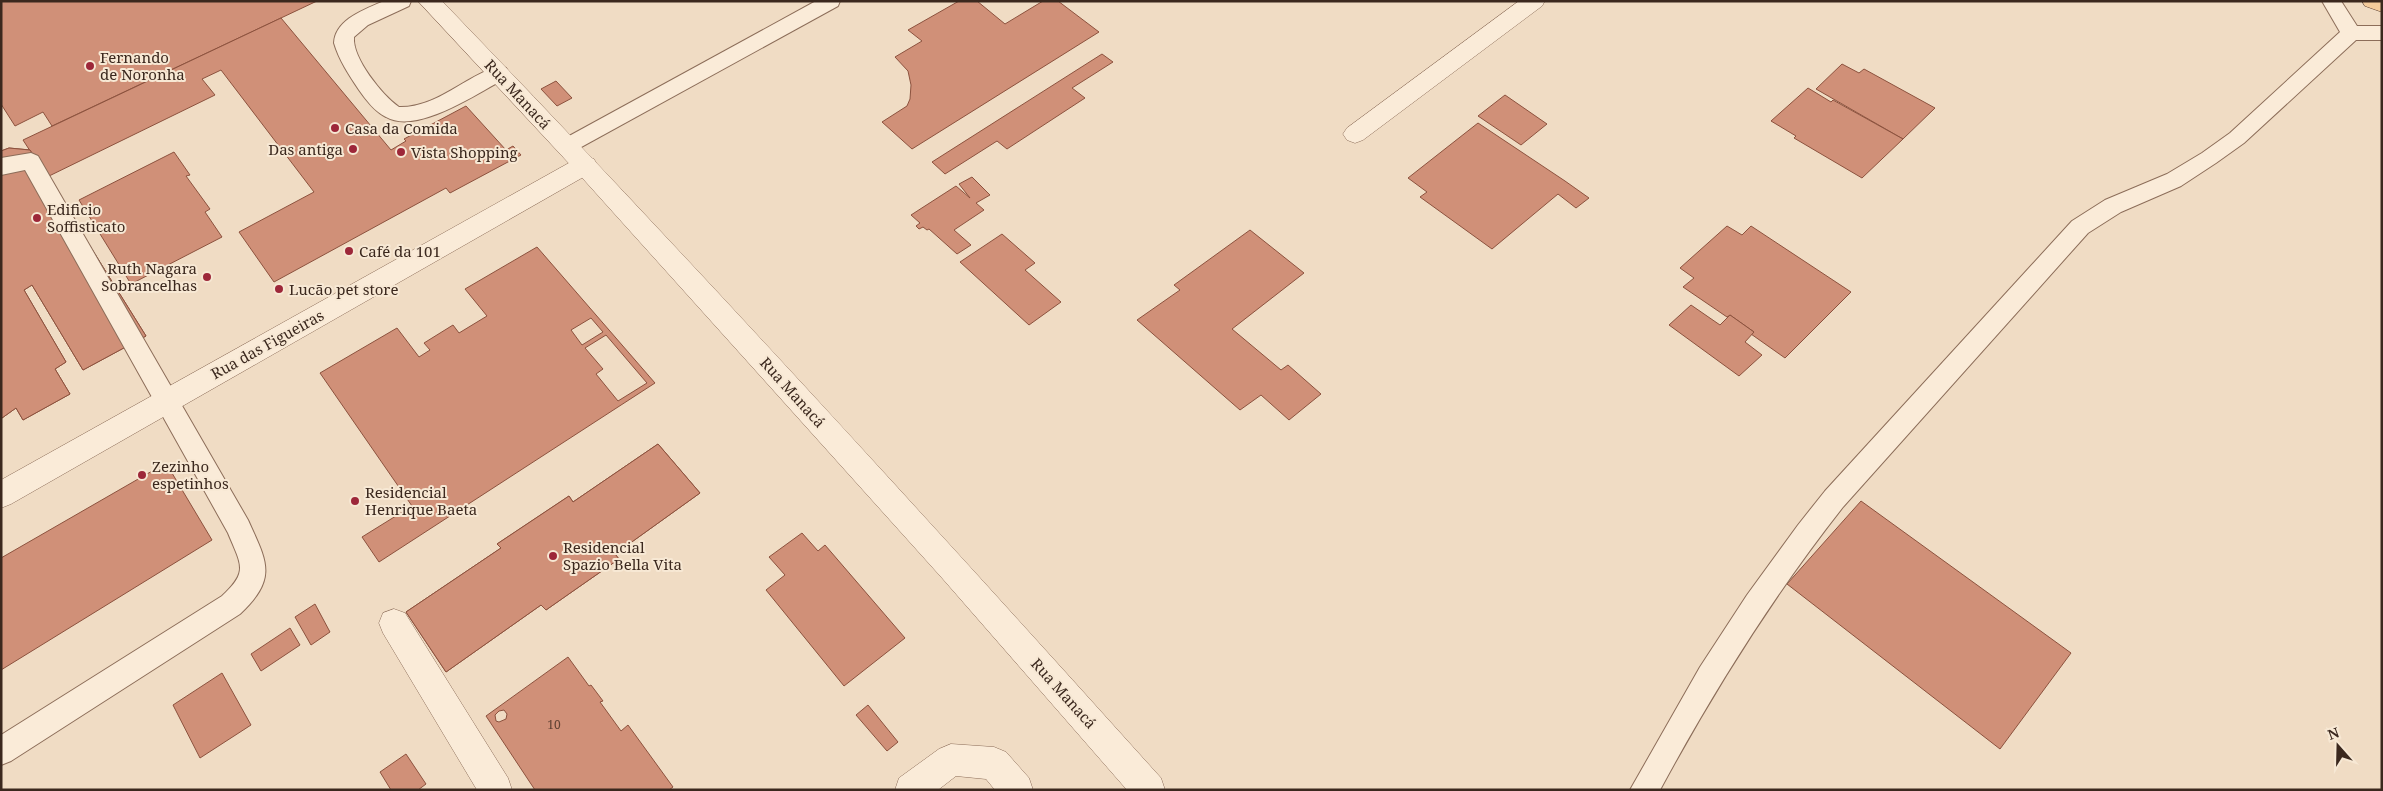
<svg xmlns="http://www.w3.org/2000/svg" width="2383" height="791" viewBox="0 0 2383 791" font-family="'Noto Serif',serif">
  <rect width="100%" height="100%" fill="#f0dcc4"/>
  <g fill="#d09078" stroke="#8c523e" fill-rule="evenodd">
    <polygon points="1,1 317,1 52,126 43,112 15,126 1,104"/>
    <polygon points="959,1 977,1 1005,24 1043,1 1058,1 1099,32 912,149 882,122 907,106 910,99 911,85 908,71 895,57 922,41 908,30"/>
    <polygon points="281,18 391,150 406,141 404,139 466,106 506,150 513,146 521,155 450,193 446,188 274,282 239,232 314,192 221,70 202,79 215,95 47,177 23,140"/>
    <polygon points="1102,54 1113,62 1072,88 1085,98 1007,149 997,141 945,174 932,162"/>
    <polygon points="1842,64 1859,73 1864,69 1935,108 1903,139 1816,89"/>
    <polygon points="556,81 572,98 557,106 541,89"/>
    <polygon points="1808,88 1831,102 1833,100 1903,139 1862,178 1794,138 1796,136 1771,121"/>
    <polygon points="1505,95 1547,124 1521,145 1478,116"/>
    <polygon points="1478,123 1565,181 1589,198 1576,208 1558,194 1492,249 1420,197 1427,192 1408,178"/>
    <polygon points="9,148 30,150 146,336 83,370 32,285 24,290 66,362 55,369 70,394 23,420 16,408 2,418 1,416 1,151"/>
    <polygon points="9,148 30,150 146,336 83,370 32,285 24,290 66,362 55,369 70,394 23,420 16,408 2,418 1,416 1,151"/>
    <polygon points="174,152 190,175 186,176 210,209 205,212 222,237 131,284 79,200"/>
    <polygon points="972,177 990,195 976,203 984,210 954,230 971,245 957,254 929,229 927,230 923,227 919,229 916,226 920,223 911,215 956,186 970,198 959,184"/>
    <polygon points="1727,226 1742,235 1751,226 1851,292 1785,358 1751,334 1754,332 1730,315 1727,317 1683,287 1694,278 1680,268"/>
    <polygon points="1250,230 1304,273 1232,329 1281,370 1288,365 1321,394 1289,420 1261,395 1240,410 1137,320 1180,290 1174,285"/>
    <polygon points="1002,234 1035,263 1025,270 1061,302 1029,325 960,262"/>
    <path d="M 537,247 L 655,383 L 379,562 L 362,537 L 412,506 L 320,373 L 397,328 L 419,357 L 430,350 L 424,343 L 453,325 L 459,333 L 487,316 L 465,289 ZM 591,318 L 603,332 L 582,345 L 571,330 ZM 606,335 L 647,383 L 618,401 L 596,374 L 603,369 L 585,348 Z"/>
    <polygon points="1691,305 1720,325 1730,315 1754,332 1745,342 1762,355 1739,376 1669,325"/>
    <path d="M 658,444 L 700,493 L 615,554 L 619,559 L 576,589 L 546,610 L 541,605 L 446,672 L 406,612 L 501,548 L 497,544 L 569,496 L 573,502 ZM 684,489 L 689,490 L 690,495 L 686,500 L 680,501 L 677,495 Z"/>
    <polygon points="658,444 700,493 615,554 619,559 576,589 546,610 541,605 446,672 406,612 501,548 497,544 569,496 573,502"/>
    <polygon points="166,463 212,540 1,670 1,558"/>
    <polygon points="1861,501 2071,653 2000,749 1787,584"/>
    <polygon points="802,533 818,551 825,545 905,638 844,686 766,590 785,575 769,557"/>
    <polygon points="315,604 330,632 311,645 295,617"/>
    <polygon points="290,628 300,645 261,671 251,654"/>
    <path d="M 568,657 L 589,686 L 591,685 L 603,701 L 600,702 L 621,731 L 628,725 L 673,787 L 669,790 L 535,790 L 486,716 ZM 504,710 L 507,714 L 506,719 L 499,722 L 496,721 L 495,715 L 499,711 Z"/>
    <polygon points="222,673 251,725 200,758 173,705"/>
    <polygon points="868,705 898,742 887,751 856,715"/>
    <polygon points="406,754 426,784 418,790 391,790 380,772"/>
  </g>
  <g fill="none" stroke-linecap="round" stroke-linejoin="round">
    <defs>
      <g id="service">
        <path d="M 384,1 L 411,1 L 409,6 L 368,25 L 354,37 C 352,58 382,95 399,107 C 437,108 465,76 499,66 L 506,68 L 509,73 L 506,78 C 478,93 417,135 386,117 C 375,112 366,100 359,90 C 349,75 339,60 334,43 C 335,19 366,9 384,1 Z"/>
        <polygon points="816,1 840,1 838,6 574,151 567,154 560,151 557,146 560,141"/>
        <path d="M 2322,1 L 2341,1 L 2357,26 L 2382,26 L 2382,40 L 2356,40 L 2244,143 L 2216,163 L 2181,186 L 2121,212 L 2088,233 L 1843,507 C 1773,596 1714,690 1660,790 L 1630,790 L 1700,667 L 1747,595 L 1798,525 L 1825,491 L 2072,221 L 2105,200 L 2167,174 L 2202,153 L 2230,133 L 2340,32 Z"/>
        <path d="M 31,153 L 38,156 L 248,520 C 267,562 278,578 240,614 L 11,761 L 1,765 L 1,735 L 222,596 C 249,571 241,565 228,533 L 25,170 L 1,175 L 1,158 Z"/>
      </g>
      <g id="minor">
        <polygon points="1519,1 1545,1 1542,6 1363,140 1355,143 1347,140 1343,134 1347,128"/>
        <polygon points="585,156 594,159 597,165 594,171 11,504 1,508 1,480 576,159"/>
        <polygon points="394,609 405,613 508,778 512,790 477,790 383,633 379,623 383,613"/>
        <polygon points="951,744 994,747 1006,752 1029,778 1033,790 995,790 986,779 956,776 938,790 895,790 899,778 939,749"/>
      </g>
      <path id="tertiary" d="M 418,1 L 442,1 C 687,255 925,516 1161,778 L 1165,790 L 1127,790 L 942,578 L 576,171 Z"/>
      <polygon id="primary" points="2362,1 2382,1 2382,12 2365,6"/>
    </defs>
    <use href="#service" stroke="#8c6d59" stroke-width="2"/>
    <use href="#minor" stroke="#8c6d59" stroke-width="1"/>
    <use href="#tertiary" stroke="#8c6d59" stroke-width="1"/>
    <use href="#primary" stroke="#593c2e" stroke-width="1"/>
    <use href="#service" fill="#faebd8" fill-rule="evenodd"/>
    <use href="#minor" fill="#faebd8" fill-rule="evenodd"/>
    <use href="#tertiary" fill="#faebd8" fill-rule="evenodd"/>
    <use href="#primary" fill="#f4cb9b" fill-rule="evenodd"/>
  </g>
  <g fill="#9d2739" stroke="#f7e8d4" stroke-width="2">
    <circle cx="90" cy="66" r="5"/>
    <circle cx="335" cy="128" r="5"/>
    <circle cx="353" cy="149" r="5"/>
    <circle cx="401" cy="152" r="5"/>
    <circle cx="37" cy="218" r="5"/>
    <circle cx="349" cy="251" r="5"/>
    <circle cx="207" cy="277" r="5"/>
    <circle cx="279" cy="289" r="5"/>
    <circle cx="142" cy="475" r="5"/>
    <circle cx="355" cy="501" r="5"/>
    <circle cx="553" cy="556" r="5"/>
  </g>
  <g text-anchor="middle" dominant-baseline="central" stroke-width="4" stroke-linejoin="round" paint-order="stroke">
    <g font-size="12" fill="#604234">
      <text x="554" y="724">10</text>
    </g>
    <g font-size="15" fill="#3b281e" stroke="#f7e8d4" text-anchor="start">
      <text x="100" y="57">Fernando<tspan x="100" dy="17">de Noronha</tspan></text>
      <text x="345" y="128">Casa da Comida</text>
      <text x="343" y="149" text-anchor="end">Das antiga</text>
      <text x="411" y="152">Vista Shopping</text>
      <text x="47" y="209">Edificio<tspan x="47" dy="17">Soffisticato</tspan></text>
      <text x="359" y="251">Café da 101</text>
      <text x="197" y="268" text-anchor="end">Ruth Nagara<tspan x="197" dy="17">Sobrancelhas</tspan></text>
      <text x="289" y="289">Lucão pet store</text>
      <text x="152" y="466">Zezinho<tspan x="152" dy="17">espetinhos</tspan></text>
      <text x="365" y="492">Residencial<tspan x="365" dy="17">Henrique Baeta</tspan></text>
      <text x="563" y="547">Residencial<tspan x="563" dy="17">Spazio Bella Vita</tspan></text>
    </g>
    <g font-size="15" fill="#3b281e" stroke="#f7e8d4">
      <text transform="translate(518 94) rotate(47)">Rua Manacá</text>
      <text transform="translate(267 344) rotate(-29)">Rua das Figueiras</text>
      <text transform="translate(793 392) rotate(48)">Rua Manacá</text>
      <text transform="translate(1064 693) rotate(48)">Rua Manacá</text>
    </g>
  </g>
  <rect width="2383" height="791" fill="none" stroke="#3b281e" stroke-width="5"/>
  <g transform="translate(2338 746) rotate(340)" stroke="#f7e8d4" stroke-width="4" paint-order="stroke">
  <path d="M0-4L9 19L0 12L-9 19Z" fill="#3b281e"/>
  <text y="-8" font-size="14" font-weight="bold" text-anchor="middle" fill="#3b281e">N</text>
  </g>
</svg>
